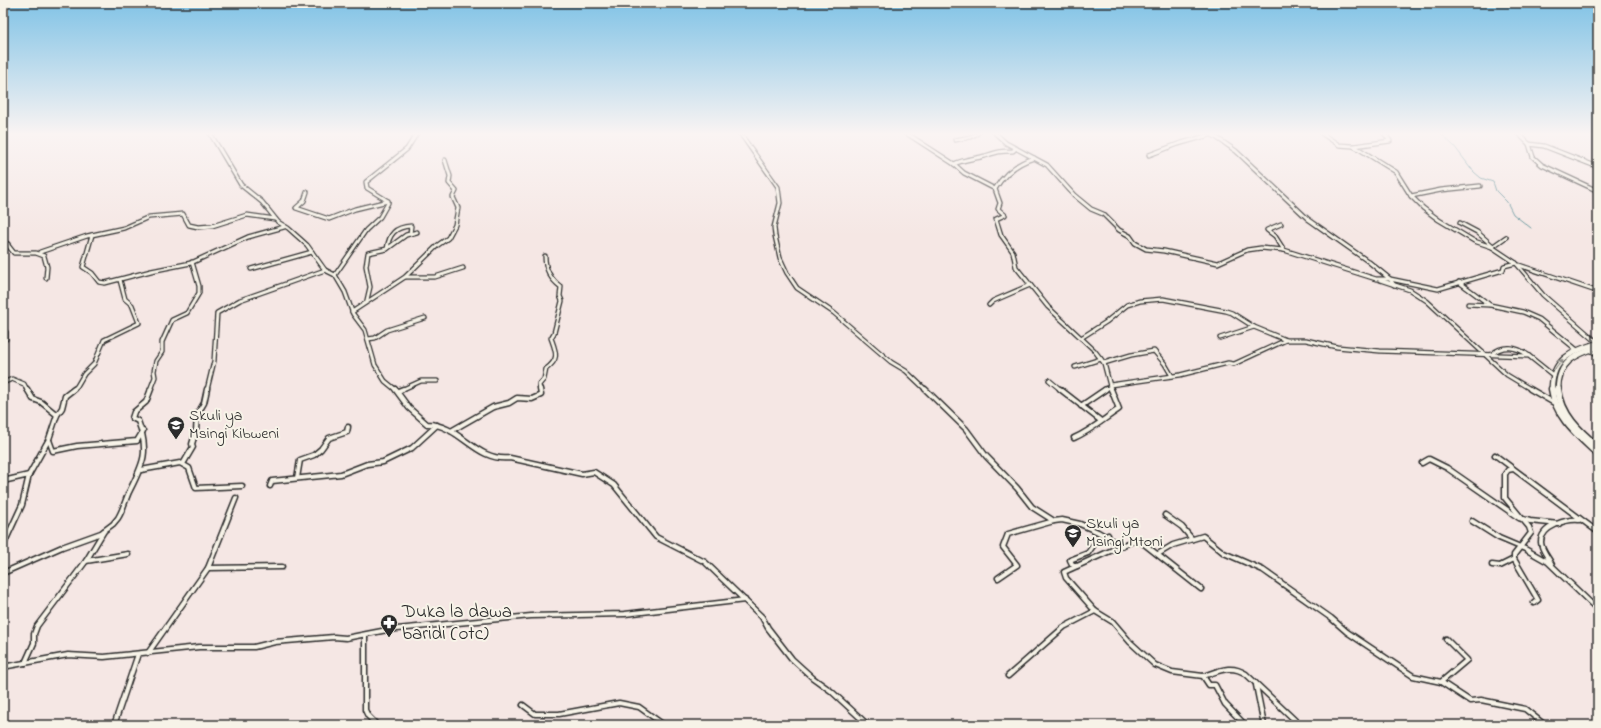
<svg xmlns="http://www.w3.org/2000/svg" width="1601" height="728" viewBox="0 0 1601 728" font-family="'Indie Flower',sans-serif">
  <rect width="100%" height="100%" fill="#f5e7e4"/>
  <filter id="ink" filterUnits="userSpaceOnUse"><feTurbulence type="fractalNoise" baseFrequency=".025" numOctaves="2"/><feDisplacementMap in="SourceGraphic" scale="8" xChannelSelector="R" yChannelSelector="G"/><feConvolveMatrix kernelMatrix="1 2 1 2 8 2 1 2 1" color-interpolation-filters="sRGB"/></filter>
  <g filter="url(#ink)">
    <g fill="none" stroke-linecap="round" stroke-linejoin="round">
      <polyline stroke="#63939a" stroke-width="1" points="1440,133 1454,146 1474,172 1481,178 1493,182 1496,191 1507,202 1513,214 1531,228"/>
      <defs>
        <g id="street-far1">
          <polyline points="210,133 241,185 262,202 278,222 288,228 307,245 325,270 335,275 345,292 353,314 365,330 375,365 385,381 396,390"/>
          <polyline points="740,133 778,187 780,203 774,227 775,236 780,258 787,273 797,288 834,313 891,362 906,371 926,390"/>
          <polyline points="906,133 954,164 964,173 995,189"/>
          <polyline points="995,133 1006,143 1047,165 1074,195 1091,209 1103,214 1119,230 1130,236 1135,243 1146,249 1164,251 1218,263 1247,250 1261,248 1284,250 1376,279 1390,279 1394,285"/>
          <polyline points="1210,133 1236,151 1308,219 1369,262 1390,279 1438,289 1503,270 1504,266 1516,263"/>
          <polyline points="1321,133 1339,145 1353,146 1359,149 1396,172 1411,196 1423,208 1439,220 1474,241 1492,247 1516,263 1543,295 1598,343"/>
          <polyline points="1518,133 1529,144 1533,157 1542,165 1598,191"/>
          <polyline points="955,140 970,137 978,133"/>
          <polyline points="1529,144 1544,146 1598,167"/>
          <polyline points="1354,146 1390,141 1384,133"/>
          <polyline points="1149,155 1178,144 1213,134"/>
          <path d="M 1034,158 C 1017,163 1004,174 995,189 L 1000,203 L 998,209 L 1005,215 L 996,219 L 1001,235 L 1013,252 L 1016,267 L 1048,307 L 1094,350 L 1104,363 L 1111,390"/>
          <path d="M 954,164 C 964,159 974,159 985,156 C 997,152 999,151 1013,151 L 1016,148"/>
          <polyline points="307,192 304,201 296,208 329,219 355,209 388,201"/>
          <polyline points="1411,196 1441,190 1480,186"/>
          <polyline points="1460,223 1477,232 1493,246"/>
          <polyline points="1281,224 1267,230 1275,236 1284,250"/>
          <polyline points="92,235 83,267 92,273 99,282 105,283 151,271 191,263 248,237 284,227"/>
          <polyline points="3,239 14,253 36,253 44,256 47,267 46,278"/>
          <polyline points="1492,247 1506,237"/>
          <polyline points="3,249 8,244"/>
          <polyline points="387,249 406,235 417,232"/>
          <polyline points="40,252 87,236 124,228 149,217 183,214 189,225 198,227 212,226 247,215 275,219"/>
          <polyline points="1519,265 1593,290"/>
          <polyline points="251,269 312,252"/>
          <polyline points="335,275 366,230 380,217 388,203 388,201 367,188 366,182 407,149 417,133"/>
          <polyline points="406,277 435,277 463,268"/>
          <polyline points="1380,280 1410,290 1427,301 1507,375 1532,390"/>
          <polyline points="1459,282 1490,305 1523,312 1539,319 1577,350"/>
          <path d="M 367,300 L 370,287 L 366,266 L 368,253 L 387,249 C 389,234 395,227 411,226 L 410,234"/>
          <polyline points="1468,304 1489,305"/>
          <polyline points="989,305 993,301 1030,285"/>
          <polyline points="352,312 405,277 438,245 448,238 455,225 458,208 453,197 456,191 449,183 450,176 445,160"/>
          <polyline points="3,330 6,332 6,339"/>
          <polyline points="1081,338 1106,322 1127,305 1140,301 1163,299 1226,311 1232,313 1254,327 1286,340"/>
          <polyline points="1220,338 1254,327"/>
          <polyline points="368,339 375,338 387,330 425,318"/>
          <polyline points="1590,350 1598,355"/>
          <path d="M 1492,354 C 1503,344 1517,347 1528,355"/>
          <polyline points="1104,363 1131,355 1154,351 1165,364 1172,376"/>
          <polyline points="1075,367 1101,359"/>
          <polyline points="1049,380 1061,390"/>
          <polyline points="3,383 12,379 24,384 27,390"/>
          <polyline points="1110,385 1180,375 1228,363 1234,364 1286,340 1306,340 1337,347 1380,351 1529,356 1554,376"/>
          <polyline points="73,390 77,386 84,374 94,364 104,340 139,323 132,305 125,299 120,280"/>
          <polyline points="150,390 155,377 154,371 156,361 162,352 162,342 172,320 187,313 199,293 199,286 192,262"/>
          <polyline points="207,390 214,361 217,313 240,300 325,270"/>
          <polyline points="401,390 421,381 437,381"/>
          <path d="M 540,390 L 539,385 L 544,379 L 546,369 C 560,359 556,352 551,338 L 554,333 L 562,301 L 560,296 L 561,287 C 550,279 545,269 545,256"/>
          <polyline points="1104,390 1110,387"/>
        </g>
        <g id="street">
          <polyline points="27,389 33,399 41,402 57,415 49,439 29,475"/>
          <path d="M 395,389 L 409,408 L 427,424 C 460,424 475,462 510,458 L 582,474 L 594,472 L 614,485 L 656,537 L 705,562 L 762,617 L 768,628 L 792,659 L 813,678 L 831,691 L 868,725"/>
          <polyline points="925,389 966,429 986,456 1017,488 1032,507 1054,521 1062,520 1080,524 1098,532 1122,546"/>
          <polyline points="1060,389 1101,421"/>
          <polyline points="1530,389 1556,404"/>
          <polyline points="398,391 403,389"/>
          <polyline points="1081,406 1106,389"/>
          <polyline points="57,415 62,408 65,396 74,389"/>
          <polyline points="451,431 493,407 509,403 517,398 532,399 541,395 540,389"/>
          <path d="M 1074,438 C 1090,431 1104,419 1119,409 L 1111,389"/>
          <polyline points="49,440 53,451 77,446 137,441 143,431"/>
          <polyline points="1495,455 1598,532"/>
          <polyline points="1422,463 1429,459 1447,468 1519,518 1530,521 1559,524"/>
          <polyline points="183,464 193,447 192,444 196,431 197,415 204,403 207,389"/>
          <polyline points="1513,469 1508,470 1505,474 1505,498 1529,527 1531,533 1514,555 1514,559 1538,600 1534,603"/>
          <polyline points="141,470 180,463 189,468 196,488 242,486"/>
          <polyline points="297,478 300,460 314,455 321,449 329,438 347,432 348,427"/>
          <polyline points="3,481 29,475 22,505 3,546"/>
          <polyline points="270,486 272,481 341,474 367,464 383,462 412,448 437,425"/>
          <polyline points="1165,515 1182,527 1192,539"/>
          <polyline points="1472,521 1499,538 1525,549 1548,562 1598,610"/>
          <polyline points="1158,554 1173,545 1203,536 1224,553 1263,570 1331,618 1347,632 1413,676 1441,682 1470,701 1481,700 1525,709 1545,725"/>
          <polyline points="86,561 104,531"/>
          <polyline points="1492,565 1500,566 1514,559"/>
          <path d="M 1552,565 C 1549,558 1541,550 1541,542 C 1541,526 1567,519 1579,520"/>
          <polyline points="1077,566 1072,564 1070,560 1088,553 1095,543 1108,535"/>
          <polyline points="208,568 236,498"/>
          <path d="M 3,573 L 62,547 L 101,533 L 113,524 L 118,518 C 123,510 125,501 129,492 C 143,464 150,452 138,421 L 132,418 L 134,412 L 146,402 L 151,389"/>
          <polyline points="998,578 1017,565 1003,547 1008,534 1054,521"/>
          <polyline points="1201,589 1139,540 1130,542 1064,572 1066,578 1095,611 1113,622 1130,642 1155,665 1172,672 1203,676 1209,685 1215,685 1225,704 1245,725"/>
          <polyline points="365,635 365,710 368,716 377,725"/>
          <polyline points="148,653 208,568 282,567"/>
          <polyline points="3,663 8,666 68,655 104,657 199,647 254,647 275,642 334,637 346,638 387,630 447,624 531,616 625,614 745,600"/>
          <polyline points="25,663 34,643 34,634 37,626 86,561 128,554"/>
          <polyline points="1008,676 1064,627 1095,611"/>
          <path d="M 1203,676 C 1219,671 1231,664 1246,674 L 1300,725"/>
          <polyline points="1441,682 1467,660 1446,639"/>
          <polyline points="1256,685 1264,725"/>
          <polyline points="523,705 535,714 559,714 619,703 639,707 664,725"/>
          <polyline points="114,725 138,654"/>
        </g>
        <g id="secondary-far1">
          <path d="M 1552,390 C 1551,359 1572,351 1598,343"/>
          <path d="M 1558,390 C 1558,361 1575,355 1598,347"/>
        </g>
        <g id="secondary">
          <path d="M 1552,389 C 1556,418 1578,435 1598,454"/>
          <path d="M 1558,389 C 1561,415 1579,431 1598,447"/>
        </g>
      </defs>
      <use href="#street-far1" stroke="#2b2b2b" stroke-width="5.5"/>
      <use href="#street" stroke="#2b2b2b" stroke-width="7"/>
      <use href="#secondary-far1" stroke="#2b2b2b" stroke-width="7"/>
      <use href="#secondary" stroke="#2b2b2b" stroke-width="9"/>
      <use href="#street-far1" stroke="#f7f3e8" stroke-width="3"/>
      <use href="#street" stroke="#f7f3e8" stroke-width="4"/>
      <use href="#secondary-far1" stroke="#f7f3e8" stroke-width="4.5"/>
      <use href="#secondary" stroke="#f7f3e8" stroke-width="6"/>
    </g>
    <defs><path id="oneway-shaft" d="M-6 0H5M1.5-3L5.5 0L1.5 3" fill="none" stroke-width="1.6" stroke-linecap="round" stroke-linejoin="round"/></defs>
    <use stroke="#918f8a" href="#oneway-shaft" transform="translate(1559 364) rotate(-51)"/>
  </g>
  <linearGradient id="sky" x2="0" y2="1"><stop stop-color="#81c3e6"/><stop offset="0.57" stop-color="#faf4f3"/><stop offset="1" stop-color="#faf4f3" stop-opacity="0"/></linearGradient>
  <rect width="1601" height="235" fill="url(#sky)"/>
  <defs>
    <symbol id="school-pin" viewBox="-11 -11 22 30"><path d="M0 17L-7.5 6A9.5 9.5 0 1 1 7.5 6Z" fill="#2b2b2b" stroke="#f7f3e8"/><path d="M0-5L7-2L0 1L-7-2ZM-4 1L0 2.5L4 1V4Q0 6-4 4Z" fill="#fff"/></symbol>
    <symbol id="pharmacy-pin" viewBox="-11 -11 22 30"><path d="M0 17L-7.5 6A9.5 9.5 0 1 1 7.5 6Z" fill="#2b2b2b" stroke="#f7f3e8"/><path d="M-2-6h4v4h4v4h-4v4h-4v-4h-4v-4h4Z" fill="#fff"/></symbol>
  </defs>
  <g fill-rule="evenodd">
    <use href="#school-pin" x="166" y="415" width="20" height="27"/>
    <use href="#school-pin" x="1063" y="523" width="20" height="27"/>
    <use href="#pharmacy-pin" x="379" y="613" width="20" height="27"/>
  </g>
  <g text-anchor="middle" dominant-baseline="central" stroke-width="4" stroke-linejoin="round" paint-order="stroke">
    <g font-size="16" fill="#2b2b2b" stroke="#f7f3e8" text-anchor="start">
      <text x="189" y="416">Skuli ya<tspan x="189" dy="18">Msingi Kibweni</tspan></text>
      <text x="1086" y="524">Skuli ya<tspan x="1086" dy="18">Msingi Mtoni</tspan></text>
    </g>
    <g font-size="19" fill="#2b2b2b" stroke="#f7f3e8" text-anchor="start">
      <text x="402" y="612">Duka la dawa<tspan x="402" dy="22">baridi (otc)</tspan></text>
    </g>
  </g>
  <rect width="1601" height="728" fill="none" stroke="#f7f3e8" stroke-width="16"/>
  <rect x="8" y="8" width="1585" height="712" fill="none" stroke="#2b2b2b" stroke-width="1.5" filter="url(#ink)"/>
</svg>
